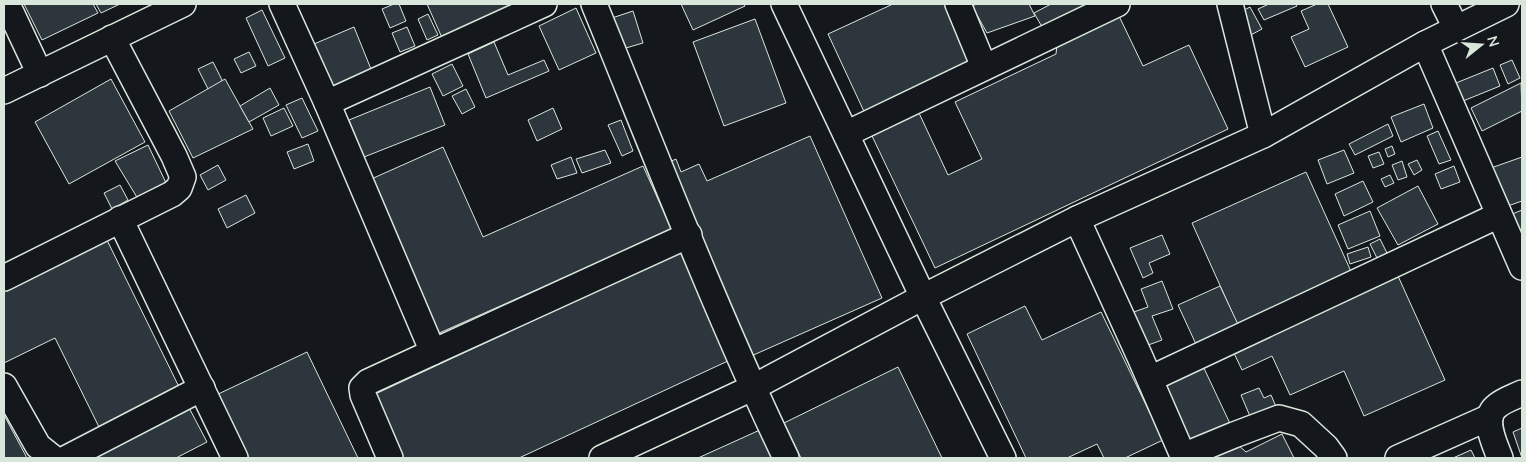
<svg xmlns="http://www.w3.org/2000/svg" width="1526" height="462" viewBox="0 0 1526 462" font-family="'Nunito Sans',sans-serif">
  <rect width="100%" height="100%" fill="#14181c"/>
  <g fill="#2c363c" stroke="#d8e6dc">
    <polygon points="24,4 93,4 98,13 42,40"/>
    <polygon points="96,4 120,4 101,13"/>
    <polygon points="394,4 399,4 406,21 390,28 382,9"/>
    <polygon points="427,4 516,4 443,40"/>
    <polygon points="681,4 744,4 745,6 693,30"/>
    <polygon points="893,4 945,4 975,68 867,118 828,34"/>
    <polygon points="977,4 1029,4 1035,16 987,33 972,6"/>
    <polygon points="1051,4 1089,4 1045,32 1034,13"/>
    <polygon points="1269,4 1296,4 1297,6 1264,20 1258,9"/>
    <polygon points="1317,4 1328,4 1348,47 1305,67 1291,37 1309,29 1301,11"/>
    <polygon points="1250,7 1262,29 1245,38 1233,16"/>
    <polygon points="576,8 596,53 559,70 539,26"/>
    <polygon points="262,10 285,58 268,66 246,18"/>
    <polygon points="633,11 643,43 619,50 606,20"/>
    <polygon points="428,14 438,35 427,40 418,19"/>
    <polygon points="1119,16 1143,66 1189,45 1228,129 935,268 872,136 919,113 948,175 982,159 955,102 1056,54 1057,45"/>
    <polygon points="755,19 786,103 724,126 693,42"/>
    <polygon points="354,27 373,74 334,91 314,44"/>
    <polygon points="407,27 415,46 400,52 392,33"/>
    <polygon points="494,42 508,75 544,60 549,71 486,98 468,54"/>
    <polygon points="249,52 256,66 241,73 234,59"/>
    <polygon points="1512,60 1520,78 1508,84 1500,65"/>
    <polygon points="213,62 223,82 208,89 198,69"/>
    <polygon points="452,64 463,86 443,96 432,74"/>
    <polygon points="1493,68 1500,86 1463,101 1456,83"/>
    <polygon points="111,79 145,142 69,184 35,122"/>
    <polygon points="225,79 253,129 193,158 169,111"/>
    <polygon points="1521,83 1522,111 1482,131 1471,108"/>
    <polygon points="430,87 445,125 364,157 349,120"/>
    <polygon points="270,88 279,105 249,122 240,106"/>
    <polygon points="466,89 475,107 462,114 452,96"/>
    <polygon points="302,98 318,131 302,138 286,105"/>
    <polygon points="1424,104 1433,128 1401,142 1391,117"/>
    <polygon points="284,108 293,126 271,136 263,118"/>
    <polygon points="553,108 562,129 537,141 528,120"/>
    <polygon points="621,120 633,151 622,156 608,125"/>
    <polygon points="1388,124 1393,136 1355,155 1349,144"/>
    <polygon points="1438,131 1451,160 1439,164 1427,136"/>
    <polygon points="810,136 882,298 749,357 663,165 676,159 681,172 699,164 707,181"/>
    <polygon points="308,144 314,161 294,169 287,152"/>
    <polygon points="148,145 167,185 138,199 115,161"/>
    <polygon points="1392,146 1395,154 1388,157 1385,149"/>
    <polygon points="443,147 483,237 643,166 672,230 437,334 369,180"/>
    <polygon points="605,150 611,163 582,173 576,159"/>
    <polygon points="1344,150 1354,173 1327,184 1318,160"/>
    <polygon points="1379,152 1384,164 1373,168 1368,156"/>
    <polygon points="571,157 577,173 557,179 551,165"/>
    <polygon points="1522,157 1522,201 1505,207 1491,168"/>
    <polygon points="1417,160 1422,170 1414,175 1408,164"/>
    <polygon points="1402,161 1407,177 1398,180 1392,165"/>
    <polygon points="218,165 226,180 208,190 200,175"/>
    <polygon points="1454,166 1460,182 1441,189 1435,174"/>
    <polygon points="1306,172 1354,278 1240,330 1192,223"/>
    <polygon points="1390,175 1394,183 1385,187 1381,179"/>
    <polygon points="1363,181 1373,202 1344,216 1335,194"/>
    <polygon points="120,185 128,200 112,209 104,193"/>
    <polygon points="1418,186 1438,224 1398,245 1377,208"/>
    <polygon points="246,195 255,213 227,228 218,209"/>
    <polygon points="1522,210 1522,240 1510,215"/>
    <polygon points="1370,211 1380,236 1348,249 1338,225"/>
    <polygon points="1162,235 1170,254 1149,263 1153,273 1143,278 1130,248"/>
    <polygon points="105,236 181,391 101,431 55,338 4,363 4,286"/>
    <polygon points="1380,239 1389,257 1379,262 1370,244"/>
    <polygon points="1368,247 1371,257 1350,264 1347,254"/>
    <polygon points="680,252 730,360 519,458 400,458 371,396"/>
    <polygon points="1398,276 1445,380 1364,416 1344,371 1290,395 1272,356 1242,370 1233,351"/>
    <polygon points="1162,281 1173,309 1152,316 1162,340 1140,348 1128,314 1148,307 1141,289"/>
    <polygon points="1220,286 1242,333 1200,353 1178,305"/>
    <polygon points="1025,306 1042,340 1101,312 1163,440 1125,458 1104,458 1097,444 1067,458 1026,458 967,334"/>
    <polygon points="307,352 358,458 244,458 214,396"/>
    <polygon points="1202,364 1234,432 1190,452 1158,384"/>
    <polygon points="898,367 942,458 801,458 784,423"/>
    <polygon points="1259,388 1264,398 1271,395 1277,409 1252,421 1241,395"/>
    <polygon points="186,402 207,442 176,458 81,458"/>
    <polygon points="4,415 27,458 4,458"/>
    <polygon points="1522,428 1522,458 1513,432"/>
    <polygon points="762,429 775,458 698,458"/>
    <polygon points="1282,434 1294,458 1208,458 1237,444 1246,452"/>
    <polygon points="1471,450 1475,458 1453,458"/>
  </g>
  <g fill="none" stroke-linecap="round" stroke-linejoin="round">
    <defs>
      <g id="minor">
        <polyline points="7,4 40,74"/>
        <polyline points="282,4 327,103 433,352 689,235"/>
        <path d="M 594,4 C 656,156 715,310 786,458"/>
        <polyline points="784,4 923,297 1003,458"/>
        <polyline points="958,4 984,67"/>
        <polyline points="1230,4 1263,135"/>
        <polyline points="1444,4 1456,28"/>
        <polyline points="1425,44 1522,267"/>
        <polyline points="4,91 183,4"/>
        <polyline points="327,103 544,4"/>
        <polyline points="846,134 1117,4"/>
        <polyline points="120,219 235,458"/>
        <polyline points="1077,219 1140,357 1184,458"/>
        <polyline points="4,278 172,194 179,188 183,177 174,156 112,38"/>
        <polyline points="1150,379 1499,215"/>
        <polyline points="4,386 38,446 53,458"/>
        <polyline points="1183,456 1234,435 1279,418 1301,424 1326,447 1334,458"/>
        <polyline points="67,458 202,388"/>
        <polyline points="390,458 363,395 362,388 368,382 433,352"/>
        <polyline points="602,458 752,388 923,297 1077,219 1263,135 1425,44 1506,4"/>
        <polyline points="1398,458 1490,417"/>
        <path d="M 1500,458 C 1495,444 1481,418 1497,406 C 1504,400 1514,397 1522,393"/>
      </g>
    </defs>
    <use href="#minor" stroke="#d8e6dc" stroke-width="28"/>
    <use href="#minor" stroke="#14181c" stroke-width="25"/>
  </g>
  <rect width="1526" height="462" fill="none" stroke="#d8e6dc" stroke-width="10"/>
  <g transform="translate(1481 45) rotate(73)" stroke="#14181c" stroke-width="4" paint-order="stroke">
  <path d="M0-4L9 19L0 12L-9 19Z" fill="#d8e6dc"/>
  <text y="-8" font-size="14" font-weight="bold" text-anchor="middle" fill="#d8e6dc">N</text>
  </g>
</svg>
